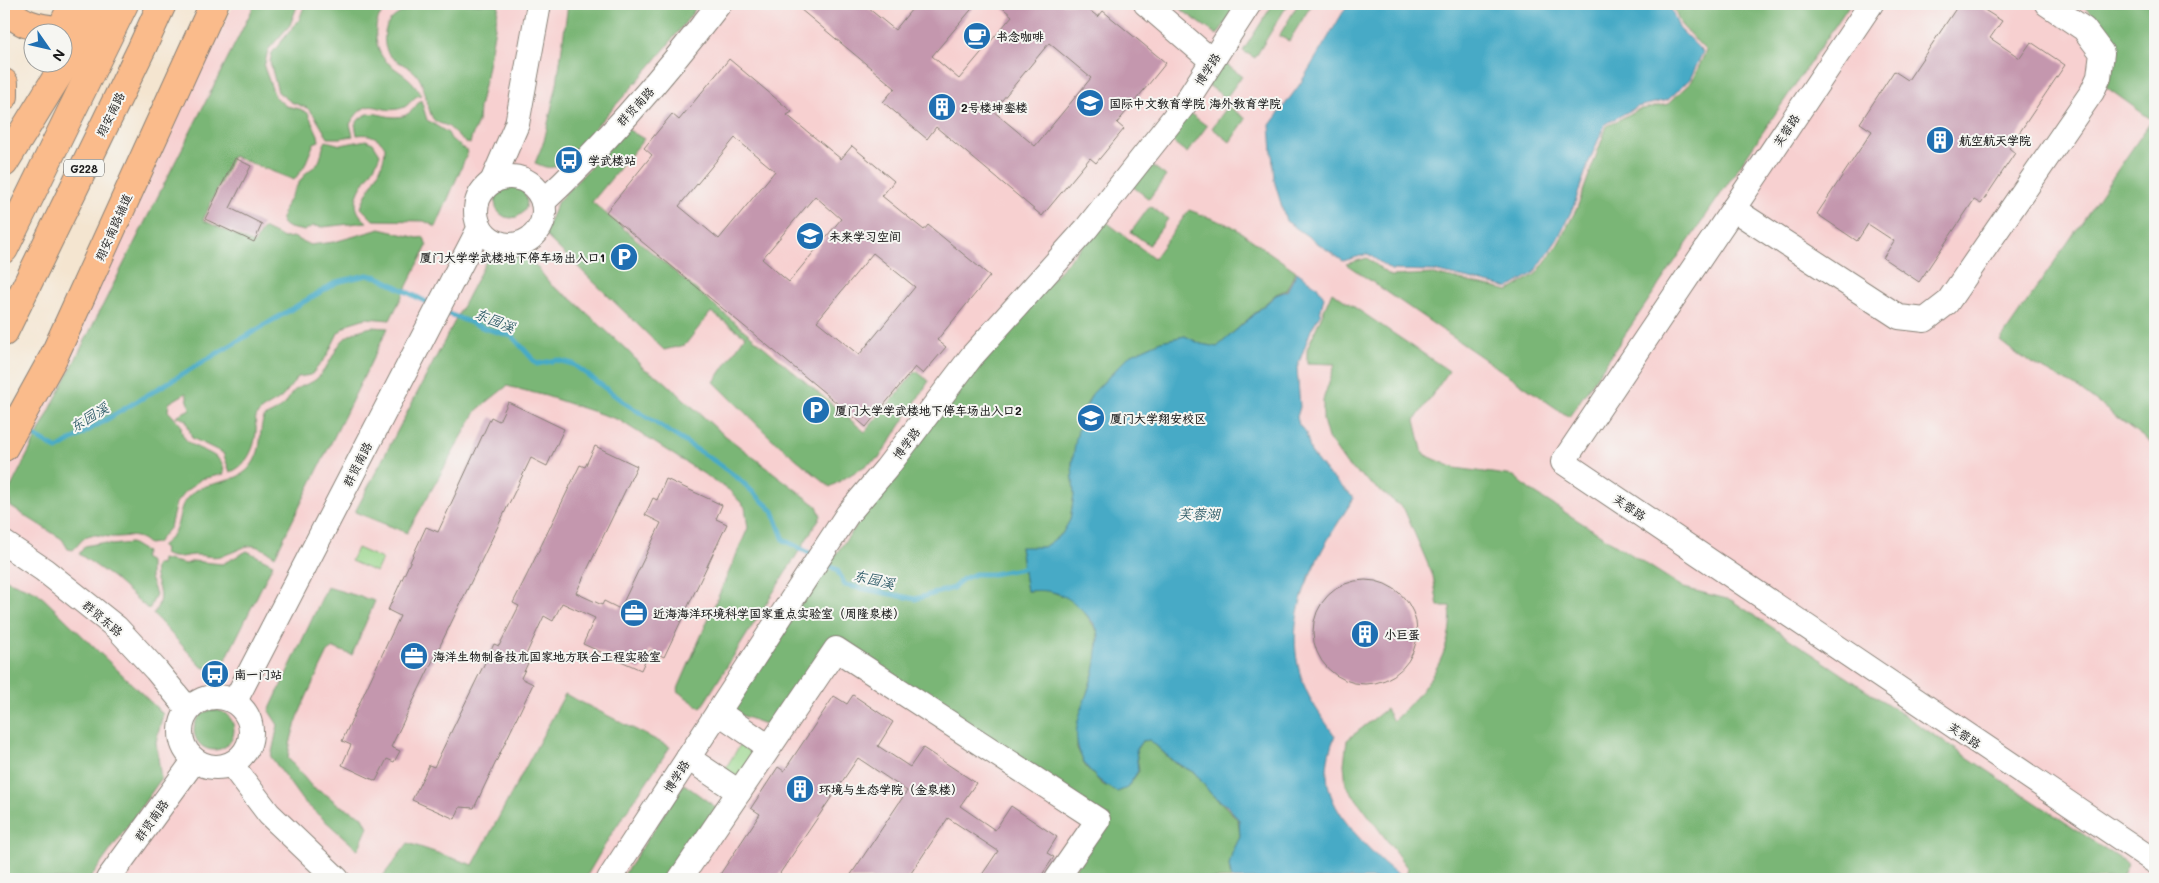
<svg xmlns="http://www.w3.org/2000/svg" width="2159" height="883" viewBox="0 0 2159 883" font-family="Mali,'LXGW WenKai TC',sans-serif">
  <rect width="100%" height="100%" fill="#f6f6f2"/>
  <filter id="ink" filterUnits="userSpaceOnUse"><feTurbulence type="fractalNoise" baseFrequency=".02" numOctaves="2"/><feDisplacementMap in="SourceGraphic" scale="10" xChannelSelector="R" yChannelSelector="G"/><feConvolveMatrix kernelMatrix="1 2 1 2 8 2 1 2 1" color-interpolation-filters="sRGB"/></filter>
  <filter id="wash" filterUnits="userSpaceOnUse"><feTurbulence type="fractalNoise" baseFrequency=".0096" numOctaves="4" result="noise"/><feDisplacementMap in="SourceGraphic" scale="20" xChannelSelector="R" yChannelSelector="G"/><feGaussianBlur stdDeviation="1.12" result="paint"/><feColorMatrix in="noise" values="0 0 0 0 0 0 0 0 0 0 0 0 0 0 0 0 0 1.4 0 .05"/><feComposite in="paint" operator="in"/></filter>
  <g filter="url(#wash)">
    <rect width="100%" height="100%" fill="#f4e5d0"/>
    <polygon fill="#f7d0d0" points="234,4 2155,4 2155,879 4,879 4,459 50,376"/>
    <g fill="#98d58a" stroke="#5a7853">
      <polygon points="357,548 382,559 376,572 351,561"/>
      <polygon points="740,745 755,755 739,779 725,769"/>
    </g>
    <g fill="#7ab676" stroke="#4b6949">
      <path d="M 255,4 L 298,4 L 290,25 L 268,50 L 264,67 L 275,97 L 286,106 L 300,109 L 308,113 L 318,135 L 319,141 L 314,143 L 304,167 L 294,180 L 233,156 L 203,220 L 254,244 L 263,228 L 284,238 L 293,237 L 310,245 L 334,242 L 380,229 L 418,238 L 424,237 L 427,246 L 390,320 L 366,318 L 350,323 L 338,333 L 327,356 L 311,375 L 298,377 C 292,384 287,392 281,398 C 274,404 263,407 258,414 C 253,421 257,424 256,432 C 255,448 246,467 230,472 L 223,453 L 192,438 L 186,420 L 176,416 L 190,409 L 186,393 L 169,403 L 168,411 L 181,425 C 180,455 225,445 224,474 L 201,479 L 185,492 L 176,503 L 170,527 L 157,543 L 148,544 C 137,532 124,538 111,537 C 105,537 96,534 91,535 C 83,536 78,546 73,550 L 68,549 L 62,539 L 11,507 L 8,493 Z"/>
      <path d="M 305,4 L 394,4 C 389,7 383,11 380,16 C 372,27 376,51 385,60 C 399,74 411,75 421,95 C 412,96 410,106 402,108 C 377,116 370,91 350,124 L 353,136 L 341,138 L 328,138 L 314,115 L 307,108 L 291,102 L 278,92 L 270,62 L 272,53 L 299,20 Z"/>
      <path d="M 415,4 L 499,4 C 493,38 488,70 480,103 C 478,109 479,116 478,122 C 475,130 471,136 470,144 C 460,141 456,134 449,127 C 445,124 439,124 435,121 C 427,114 427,88 417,75 C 404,59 381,64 385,32 C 388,15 404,13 415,4 Z"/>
      <path d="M 568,4 L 699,4 C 669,46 635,85 599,123 C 587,137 573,163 553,167 C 547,169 541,165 535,163 L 544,141 L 557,84 Z"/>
      <polygon points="1173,4 1239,4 1217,35"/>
      <polygon points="1273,4 1288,4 1255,58 1243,51"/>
      <polygon points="1298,4 1312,4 1289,41 1279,36"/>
      <polygon points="1672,4 1850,4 1569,417 1346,264 1367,258 1391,276 1433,274 1509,291 1536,274 1557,246 1577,208 1607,126 1637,110 1668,104 1692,81 1706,51 1681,25"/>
      <path d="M 2080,4 L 2155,4 L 2155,446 L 2078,388 L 2019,356 L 2000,341 L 2152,120 L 2106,87 C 2109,79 2114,69 2114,60 C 2115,39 2096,16 2080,4 Z"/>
      <polygon points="1224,63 1242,76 1226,98 1208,85"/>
      <path d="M 421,100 L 427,120 L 448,133 L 451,139 L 468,152 L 436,227 L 424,221 L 373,220 L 361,208 C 367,186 385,171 385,147 C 379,137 369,133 357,135 L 355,124 C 371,103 382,121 403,116 C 411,114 416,105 421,100 Z"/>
      <polygon points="1228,106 1246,119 1230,142 1212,128"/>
      <polygon points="1188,112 1207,126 1187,153 1169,139"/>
      <polygon points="627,129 644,139 592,202 865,432 916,371 929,381 880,457 830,487 771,438 714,382 745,336 711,312 685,345 664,350 544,234 558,201"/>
      <path d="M 366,140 L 373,143 L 380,154 C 373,178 339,200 367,222 L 323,227 L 313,226 L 304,231 C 297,229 285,229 282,222 C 279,213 300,180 306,173 C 311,168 317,167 320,159 C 322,153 322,147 326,141 L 341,145 Z"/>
      <polygon points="1149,163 1166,176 1149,199 1132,186"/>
      <circle cx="511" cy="202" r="16"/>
      <polygon points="1150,206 1168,219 1149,245 1131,232"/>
      <polygon points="1189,210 1232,226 1296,271 1286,290 1276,294 1217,347 1201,344 1185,336 1161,341 1130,355 1092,394 1082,414 1072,463 1074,494 1070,520 1062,534 1044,547 1020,548 1027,591 1047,590 1071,599 1085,613 1098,632 1097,661 1078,722 1077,748 1086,767 1102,784 1117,792 1127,788 1139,771 1136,750 1142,741 1150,740 1173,762 1195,773 1211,794 1226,807 1238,820 1240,837 1232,853 1229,865 1231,879 1068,879 1110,817 1103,816 833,639 776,728 727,710 802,600 981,356 1105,221 1154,258"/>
      <polygon points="492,250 516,252 536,266 552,286 573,300 629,352 643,368 662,379 718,430 817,506 821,516 701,708 677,691 748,528 745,507 729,490 619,420 546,396 507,386 477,410 407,533 355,512"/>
      <path d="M 1332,292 L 1449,371 L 1415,420 L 1423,454 L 1455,468 L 1514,476 L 1530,490 L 1684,588 L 1731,600 L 2128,864 L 2121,879 L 1408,879 L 1405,877 L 1408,869 L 1346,785 L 1344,764 L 1347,740 L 1386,709 L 1393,721 C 1425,691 1455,653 1450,606 L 1438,606 L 1433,576 L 1404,509 L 1347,465 L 1328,438 L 1323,420 L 1323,400 L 1335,364 L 1307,363 L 1307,349 Z"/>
      <path d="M 372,327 L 388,328 L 275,556 C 246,537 248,549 221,556 C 212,558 204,555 194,555 C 183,556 174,560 164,554 L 165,548 L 161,546 C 166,542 171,538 174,532 C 181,521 178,507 188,497 C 207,476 243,490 257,455 C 262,442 259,430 264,417 C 272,413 280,410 286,403 C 289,398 291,393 295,390 C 303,383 312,386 321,374 C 341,349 334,335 372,327 Z"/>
      <polygon points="100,543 112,545 131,543 146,552 143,558 150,562 150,578 156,594 149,610 112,577 79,554 85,546"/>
      <path d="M 247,551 L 273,564 L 224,663 C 218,670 210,669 202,667 L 153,614 C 170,591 149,582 156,564 L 161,565 L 162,559 L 186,564 L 193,561 L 222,564 Z"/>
      <polygon points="4,579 37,592 163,714 156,742 161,779 90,879 4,879"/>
      <path d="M 327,587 L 375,601 L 352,655 L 334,648 L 328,652 C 312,686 292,720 288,758 L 313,788 L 327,795 L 339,805 L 363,817 L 368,827 L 358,850 L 302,800 L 271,757 L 278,725 L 269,711 Z"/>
      <polygon points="565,694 670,747 612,833 585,879 388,879 383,876 408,843 473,865"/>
      <circle cx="214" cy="730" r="20"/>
      <polygon points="684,784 721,811 675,879 621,879"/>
    </g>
    <g fill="#47aac6" stroke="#326371">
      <polygon points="1348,4 1669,4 1679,28 1703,52 1690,79 1668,100 1637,107 1605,124 1589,162 1573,208 1557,240 1534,273 1509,288 1434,271 1391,270 1368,254 1343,261 1286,221 1274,180 1270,125 1300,84"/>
      <path d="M 1297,272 L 1318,287 L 1324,297 L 1320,314 L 1311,330 L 1297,368 L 1300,407 L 1297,417 L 1299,425 L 1306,433 L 1311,453 L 1327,473 L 1354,498 C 1315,558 1272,625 1310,698 C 1317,711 1327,724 1335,736 C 1316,782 1333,810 1364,843 C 1378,858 1388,868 1405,879 L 1232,879 L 1229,865 L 1232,853 L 1240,837 L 1239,820 L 1227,806 L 1211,794 L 1195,773 L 1173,761 L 1150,740 L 1142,741 L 1136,749 L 1138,771 L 1127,788 L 1117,792 C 1090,778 1071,753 1078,721 C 1084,697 1096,676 1097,651 C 1098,646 1100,637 1098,632 C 1096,624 1085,613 1080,608 C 1063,592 1049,589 1027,591 L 1020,547 L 1044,547 L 1062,534 L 1070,520 L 1074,495 L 1072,464 L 1076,438 L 1082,415 L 1092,394 L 1130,355 L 1161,341 L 1185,336 L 1201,344 L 1217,347 L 1276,295 L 1287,291 Z"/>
    </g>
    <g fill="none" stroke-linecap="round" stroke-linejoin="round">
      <g stroke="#47aac6" stroke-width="5">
        <polyline points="444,312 484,328 512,336 537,364 557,360 573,364 625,403 716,462 739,479 773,511 784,540 813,555"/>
        <polyline points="26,431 57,449 337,282 367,275 378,277 432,305"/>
        <polyline points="824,562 837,570 845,585 915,599 953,588 963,579 975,574 993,574 1029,567"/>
      </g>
    </g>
    <g id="blocks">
      <g fill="#c497ae" fill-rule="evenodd">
        <path d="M 794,4 L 863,4 L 895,30 L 916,4 L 976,4 L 932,56 L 959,79 L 1012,16 L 998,4 L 1082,4 L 1098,17 L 1103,11 L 1166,63 L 1117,123 L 1124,129 L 1096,163 L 1090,158 L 1042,216 L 936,127 L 927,139 L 883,102 L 895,88 ZM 1049,43 L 1091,78 L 1035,146 L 993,111 Z"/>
        <polygon points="1959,4 1975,4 2002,21 1990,38 2020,58 2031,42 2065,65 2009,148 2015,153 1981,204 1974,200 1919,282 1883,258 1894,241 1868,224 1857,241 1817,214 1872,131 1860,123 1894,71 1908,80"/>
        <path d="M 729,59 L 792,112 L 787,115 L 841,159 L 852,146 L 894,181 L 882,196 L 924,230 L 928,225 L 990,276 L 937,340 L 946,347 L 923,374 L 915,367 L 866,427 L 606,212 L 652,155 L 644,148 L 672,114 L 679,120 ZM 735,138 L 775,171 L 719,239 L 679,206 ZM 815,196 L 841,219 L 789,282 L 762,259 ZM 873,253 L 915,287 L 859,355 L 817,321 Z"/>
        <polygon points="235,158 251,166 230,208 262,224 254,242 205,219"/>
        <polygon points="508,402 564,429 547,466 531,458 391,747 400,751 394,762 387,759 376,781 342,765 351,745 342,741 400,616 388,610 426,527 438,532 491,417 499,421"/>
        <polygon points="595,446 637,466 576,593 602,605 604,601 620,609 661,523 645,515 653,498 657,500 666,479 722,505 716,519 727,524 664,657 650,650 641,670 583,644 595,618 562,603 553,621 544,616 523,661 528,663 521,678 533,684 474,808 460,807 455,819 412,800 429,765 434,767 494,644 499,646 519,606 513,603 528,573 580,465 585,467"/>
        <circle cx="1365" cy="632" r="52"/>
        <polygon points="853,695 893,722 878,746 910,767 923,748 976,783 960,806 995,830 1011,806 1057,837 1047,853 1054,857 1039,879 979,879 998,851 948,818 907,879 848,879 907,791 858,758 776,879 717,879 760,814 751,808 778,767 784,771 834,696 847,704"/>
      </g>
    </g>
  </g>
  <g filter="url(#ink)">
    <use href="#blocks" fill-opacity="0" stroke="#888076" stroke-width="1"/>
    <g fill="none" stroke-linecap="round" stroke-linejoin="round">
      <defs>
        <g id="minor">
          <polyline points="1146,4 1212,61"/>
          <polyline points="1871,4 1563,462 2154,861"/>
          <circle cx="510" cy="211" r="34"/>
          <polyline points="492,182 517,124 539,4"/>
          <path d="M 543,202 C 608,142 665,74 719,4"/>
          <polyline points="1733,209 1899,317 1925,320 1947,303 2092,92 2099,77 2102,53 2084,29 2047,4"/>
          <polyline points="4,543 44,570 117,628 156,670 188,709"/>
          <circle cx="216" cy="732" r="35"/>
          <polyline points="235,701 480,227"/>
          <polyline points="718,712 769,747"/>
          <polyline points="688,758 739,792"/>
          <polyline points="231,764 269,814 337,879"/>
          <polyline points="108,879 194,761"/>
          <polyline points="609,879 847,515 886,469 972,356 1086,229 1184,105 1249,4"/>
          <polyline points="680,879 836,649 1098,820 1057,879"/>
        </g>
        <g id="major">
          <path d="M 6,4 C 15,25 40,29 61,30"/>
          <polyline points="60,32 73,4"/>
          <polyline points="4,83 4,96"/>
          <polyline points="4,163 102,4"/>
          <polyline points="4,447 53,358 214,4"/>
        </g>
        <g id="highway">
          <polyline points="4,249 124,4"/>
          <polyline points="4,332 141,50 162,4"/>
        </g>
      </defs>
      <use href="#minor" stroke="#888076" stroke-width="26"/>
      <use href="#major" stroke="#888076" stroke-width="30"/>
      <use href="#highway" stroke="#888076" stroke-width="30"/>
      <use href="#minor" stroke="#fff" stroke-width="24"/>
      <use href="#major" stroke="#fabb8b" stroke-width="28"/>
      <use href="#highway" stroke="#fabb8b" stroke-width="28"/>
    </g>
  </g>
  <defs>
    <symbol id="cafe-disc" viewBox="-11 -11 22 22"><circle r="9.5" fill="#1f6fb2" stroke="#f6f6f2"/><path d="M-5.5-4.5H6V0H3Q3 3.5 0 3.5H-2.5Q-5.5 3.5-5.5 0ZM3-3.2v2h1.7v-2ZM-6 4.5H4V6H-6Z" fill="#fff"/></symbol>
    <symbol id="university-disc" viewBox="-11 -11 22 22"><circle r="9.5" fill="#1f6fb2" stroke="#f6f6f2"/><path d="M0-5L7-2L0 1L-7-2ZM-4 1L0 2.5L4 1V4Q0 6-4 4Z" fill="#fff"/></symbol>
    <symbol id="building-disc" viewBox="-11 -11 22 22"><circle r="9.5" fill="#1f6fb2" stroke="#f6f6f2"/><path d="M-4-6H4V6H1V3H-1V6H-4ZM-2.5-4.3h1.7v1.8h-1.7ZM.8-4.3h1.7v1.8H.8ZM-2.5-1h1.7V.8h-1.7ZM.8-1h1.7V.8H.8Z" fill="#fff"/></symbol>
    <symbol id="bus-disc" viewBox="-11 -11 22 22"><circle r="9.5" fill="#1f6fb2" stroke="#f6f6f2"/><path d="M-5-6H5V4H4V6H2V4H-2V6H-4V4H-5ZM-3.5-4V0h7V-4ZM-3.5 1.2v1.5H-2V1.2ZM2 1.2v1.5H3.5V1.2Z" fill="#fff"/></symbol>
    <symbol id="parking-disc" viewBox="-11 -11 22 22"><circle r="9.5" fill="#1f6fb2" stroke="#f6f6f2"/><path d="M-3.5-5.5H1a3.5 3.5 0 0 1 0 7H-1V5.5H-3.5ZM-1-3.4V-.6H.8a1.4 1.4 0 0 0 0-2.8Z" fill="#fff"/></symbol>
    <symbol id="office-disc" viewBox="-11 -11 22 22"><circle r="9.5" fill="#1f6fb2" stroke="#f6f6f2"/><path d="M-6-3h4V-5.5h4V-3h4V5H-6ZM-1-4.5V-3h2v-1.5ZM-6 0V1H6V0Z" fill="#fff"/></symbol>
  </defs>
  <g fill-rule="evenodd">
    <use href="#cafe-disc" x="961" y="20" width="32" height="32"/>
    <use href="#university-disc" x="1074" y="87" width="32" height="32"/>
    <use href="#building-disc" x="926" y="91" width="32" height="32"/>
    <use href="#building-disc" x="1924" y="124" width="32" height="32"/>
    <use href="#bus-disc" x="553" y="144" width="32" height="32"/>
    <use href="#university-disc" x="794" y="220" width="32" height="32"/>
    <use href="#parking-disc" x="608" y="241" width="32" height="32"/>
    <use href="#parking-disc" x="800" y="394" width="32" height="32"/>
    <use href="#university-disc" x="1075" y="402" width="32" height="32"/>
    <use href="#office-disc" x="618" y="597" width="32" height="32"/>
    <use href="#building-disc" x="1349" y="618" width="32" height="32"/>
    <use href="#office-disc" x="398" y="640" width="32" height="32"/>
    <use href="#bus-disc" x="199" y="658" width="32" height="32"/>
    <use href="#building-disc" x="784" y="773" width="32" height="32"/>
  </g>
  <g text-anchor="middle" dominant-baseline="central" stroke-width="4" stroke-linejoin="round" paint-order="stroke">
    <rect fill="#f6f6f2" stroke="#5d5d5c" stroke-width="1" x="64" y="159.5" width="40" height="17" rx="4"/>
    <g font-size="11" font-weight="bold" fill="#1c1c1c">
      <text x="84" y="168">G228</text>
    </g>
    <g font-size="12" font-weight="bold" fill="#1c1c1c" stroke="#f6f6f2" text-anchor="start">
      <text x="996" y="36">书念咖啡</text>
      <text x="1109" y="103">国际中文教育学院 海外教育学院</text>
      <text x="961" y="107">2号楼坤銮楼</text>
      <text x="1959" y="140">航空航天学院</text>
      <text x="588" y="160">学武楼站</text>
      <text x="829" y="236">未来学习空间</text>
      <text x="605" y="257" text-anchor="end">厦门大学学武楼地下停车场出入口1</text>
      <text x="835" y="410">厦门大学学武楼地下停车场出入口2</text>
      <text x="1110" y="418">厦门大学翔安校区</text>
      <text x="653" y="613">近海海洋环境科学国家重点实验室（周隆泉楼）</text>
      <text x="1384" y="634">小巨蛋</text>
      <text x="433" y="656">海洋生物制备技术国家地方联合工程实验室</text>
      <text x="234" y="674">南一门站</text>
      <text x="819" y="789">环境与生态学院（金泉楼）</text>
    </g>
    <g font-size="12" fill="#1c1c1c" stroke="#f6f6f2">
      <text transform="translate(1207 69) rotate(-57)">博学路</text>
      <text transform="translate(635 106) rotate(-47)">群贤南路</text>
      <text transform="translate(110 114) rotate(-64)">翔安南路</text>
      <text transform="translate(1786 130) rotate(-56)">芙蓉路</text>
      <text transform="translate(113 227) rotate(-66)">翔安南路辅道</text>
      <text transform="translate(906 443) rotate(-53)">博学路</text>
      <text transform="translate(357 464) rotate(-63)">群贤南路</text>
      <text transform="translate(1630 507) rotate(34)">芙蓉路</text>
      <text transform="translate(103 618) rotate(40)">群贤东路</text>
      <text transform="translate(1965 735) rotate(34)">芙蓉路</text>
      <text transform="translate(676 776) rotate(-57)">博学路</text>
      <text transform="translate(151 820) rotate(-54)">群贤南路</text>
    </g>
    <g font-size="14" font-style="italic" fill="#2f5c68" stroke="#f6f6f2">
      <text transform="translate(495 320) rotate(22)">东园溪</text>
      <text transform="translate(89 417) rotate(-31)">东园溪</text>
      <text x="1199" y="513">芙蓉湖</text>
      <text transform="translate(874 579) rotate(13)">东园溪</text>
    </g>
  </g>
  <rect width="2159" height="883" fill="none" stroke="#f6f6f2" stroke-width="20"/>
  <g transform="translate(48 48) rotate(124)"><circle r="24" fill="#f6f6f2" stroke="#9f9f9c"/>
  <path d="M0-4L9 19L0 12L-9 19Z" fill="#1f6fb2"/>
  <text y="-8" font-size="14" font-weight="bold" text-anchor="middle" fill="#1c1c1c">N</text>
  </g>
</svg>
